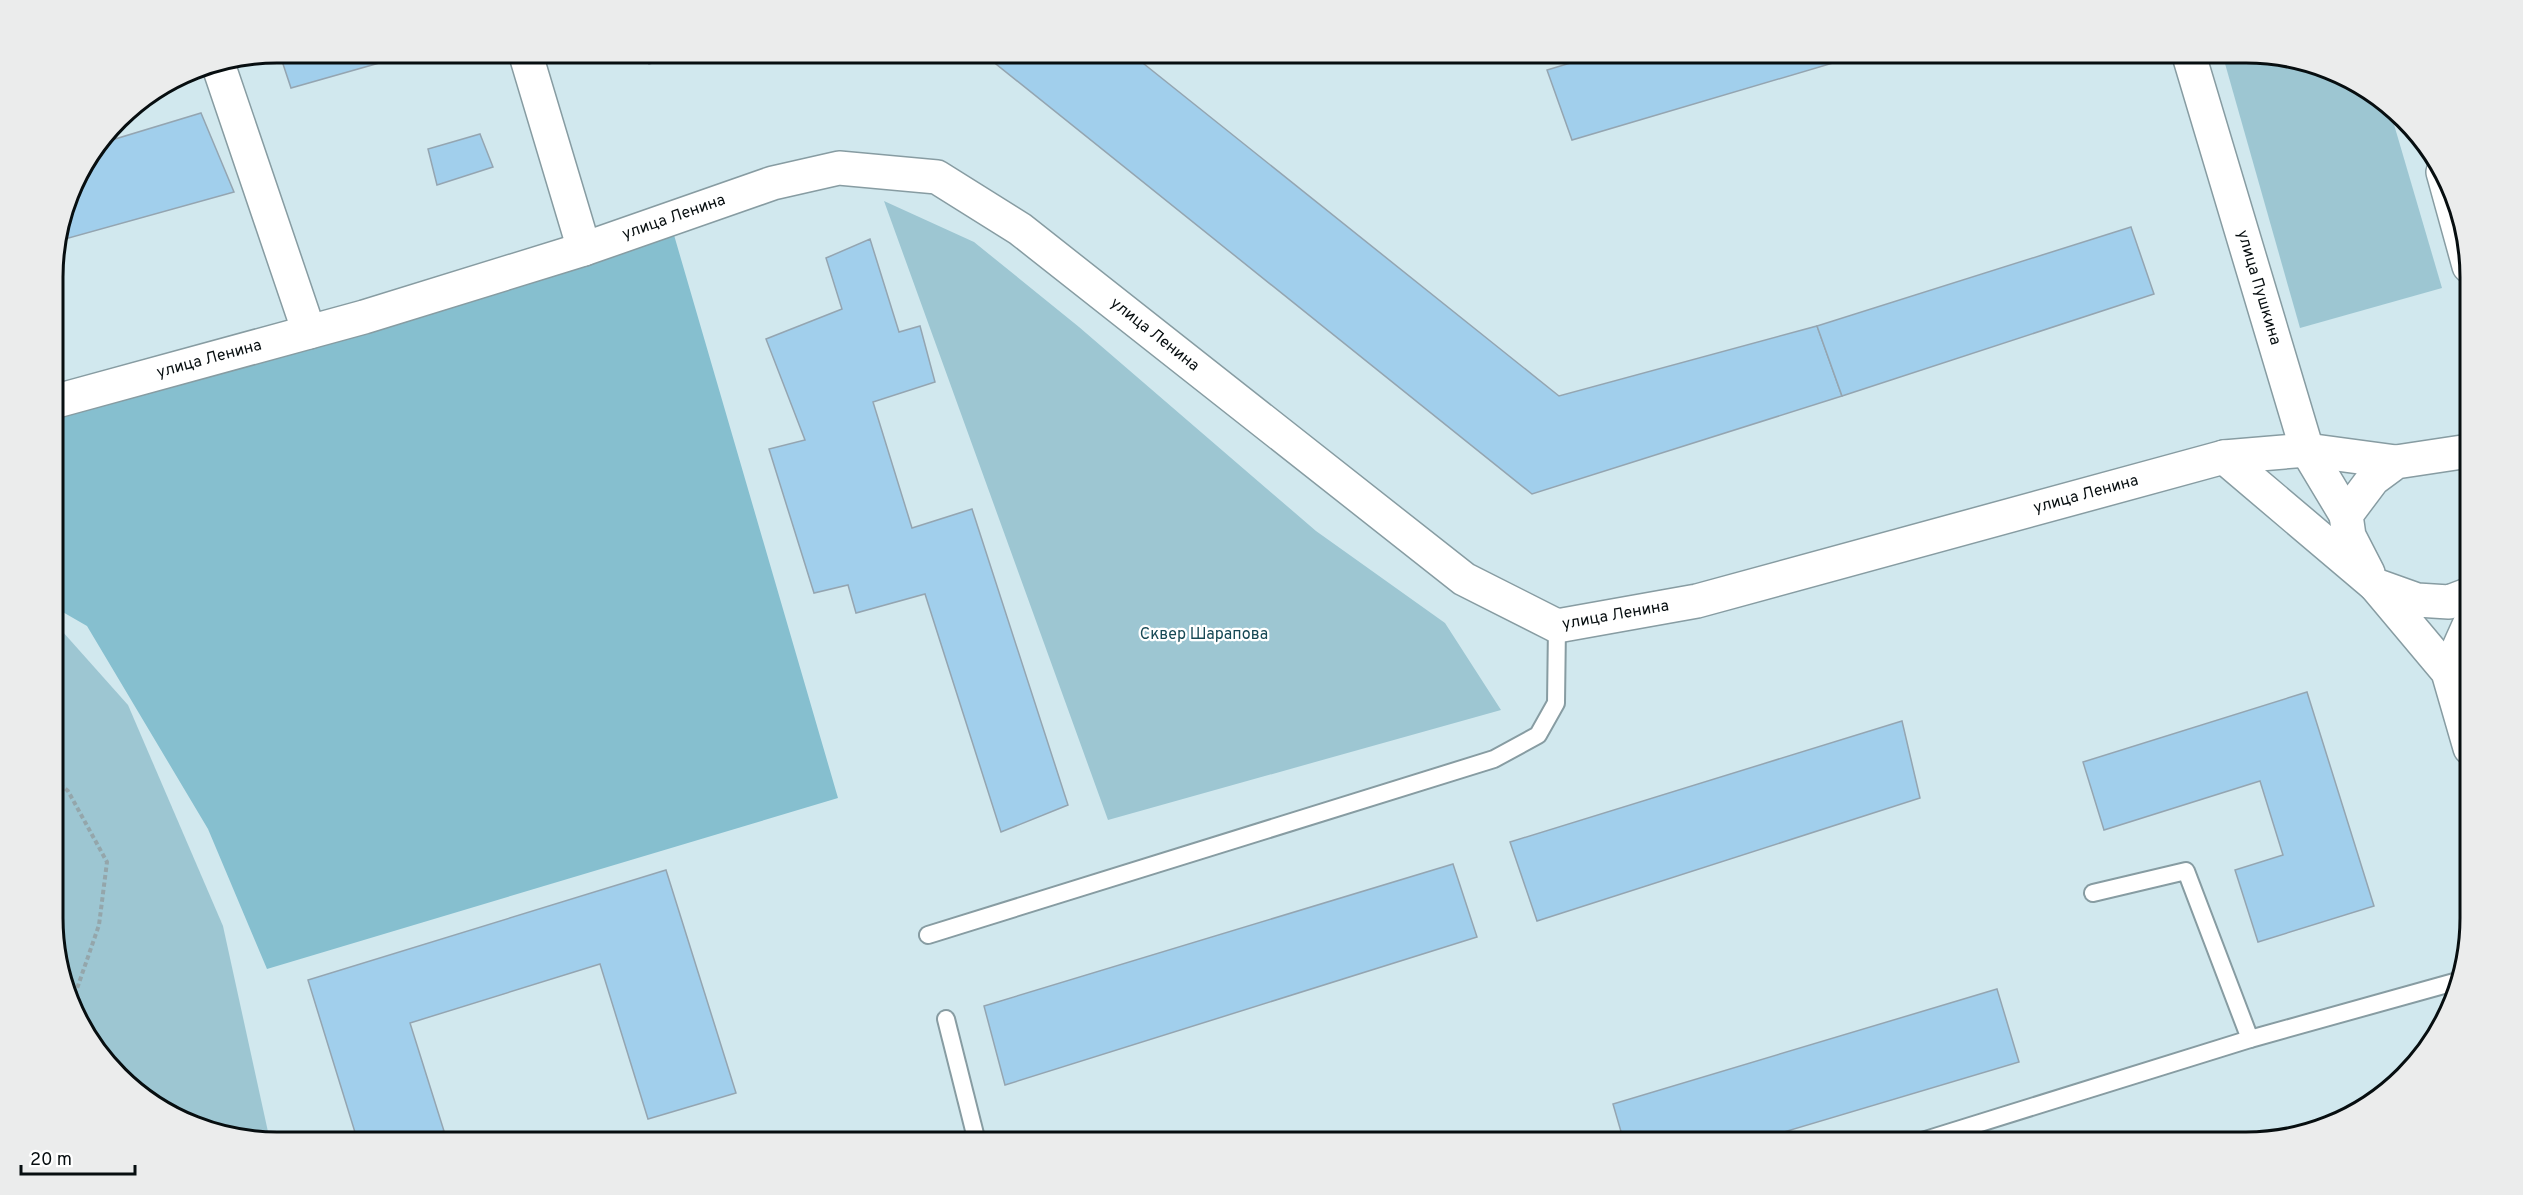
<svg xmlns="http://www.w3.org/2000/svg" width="2523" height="1195" viewBox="0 0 2523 1195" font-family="Overpass,sans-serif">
  <rect width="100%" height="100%" fill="#d1e8ee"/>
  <g fill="#9dc6d2">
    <polygon points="2222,53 2246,53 2332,70 2388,104 2442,288 2300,328"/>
    <polygon points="884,201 974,242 1079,327 1316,531 1445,623 1501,710 1108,820"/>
    <polygon points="54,622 128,705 223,926 270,1141 191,1125 140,1096 99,1054 70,1004 54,948"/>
  </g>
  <polygon fill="#86bfcf" points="674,235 838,798 267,969 208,829 87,626 54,607 53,401"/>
  <g fill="#a1cfec" stroke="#94a5b1" stroke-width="1.5">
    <polygon points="279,52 418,52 291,88"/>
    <polygon points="645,52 689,52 649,64"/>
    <polygon points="981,52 1129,52 1559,396 1817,326 1842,396 1532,494"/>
    <polygon points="1607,52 1870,52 1572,140 1547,70"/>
    <polygon points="201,113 234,192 58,241 75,178 102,143"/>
    <polygon points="480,134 493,167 437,185 428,149"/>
    <polygon points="2131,227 2154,294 1842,396 1817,326"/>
    <polygon points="870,239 899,332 920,326 935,382 873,402 912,528 972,509 1068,805 1001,832 925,594 856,613 848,585 814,593 769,449 805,440 766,339 842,309 826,258"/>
    <polygon points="2307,692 2374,906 2258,942 2235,870 2283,855 2260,781 2104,830 2083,762"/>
    <polygon points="1902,721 1920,798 1537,921 1510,842"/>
    <polygon points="1453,864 1477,937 1005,1085 984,1006"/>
    <polygon points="666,870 736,1093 648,1119 600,964 410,1023 444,1131 407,1142 358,1142 308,980"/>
    <polygon points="1997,989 2019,1062 1750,1142 1624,1142 1613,1104"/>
  </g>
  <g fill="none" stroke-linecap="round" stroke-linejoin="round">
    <defs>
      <g id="lane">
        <polyline points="2093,893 2186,871 2250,1039"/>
        <polyline points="928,935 1494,759 1538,735 1556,703 1557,626"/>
        <polyline points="946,1019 977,1142"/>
        <polyline points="1919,1142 2250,1039 2458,981"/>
      </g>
      <g id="street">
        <polyline points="525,52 584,249"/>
        <path id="s1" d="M 2188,52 L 2307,450 L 2346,515"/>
        <polyline points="218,64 309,332"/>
        <polyline points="2443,172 2469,266"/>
        <polyline points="2375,585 2448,672 2470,748"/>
        <polyline points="2448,672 2470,623"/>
      </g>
      <g id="secondary">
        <path id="s2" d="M 53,402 L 364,317 L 584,249 L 773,183 L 839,168 L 937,177 L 1020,229 L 1464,579 L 1557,626 L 1697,601 L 2224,457 L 2307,450 L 2396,462"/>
        <polyline points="2224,457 2375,585 2417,600 2449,602 2470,594"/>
        <polyline points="2368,573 2349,536 2346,515 2373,479 2396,462 2469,451"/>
      </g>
    </defs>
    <use href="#lane" stroke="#879ca2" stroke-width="20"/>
    <use href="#street" stroke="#879ca2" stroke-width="36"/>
    <use href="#secondary" stroke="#879ca2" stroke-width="36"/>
    <polyline stroke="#94a6ab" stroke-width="4" stroke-dasharray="4.5 3" stroke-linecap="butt" points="54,779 68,791 107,862 99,925 71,1006"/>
    <use href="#lane" stroke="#fff" stroke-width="16"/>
    <use href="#street" stroke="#fff" stroke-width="33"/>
    <use href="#secondary" stroke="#fff" stroke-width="33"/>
  </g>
  <g text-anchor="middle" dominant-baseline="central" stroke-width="4.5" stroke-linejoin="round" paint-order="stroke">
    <g font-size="16" fill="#070e10" stroke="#fff">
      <text stroke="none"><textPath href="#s2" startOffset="648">улица Ленина</textPath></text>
      <text stroke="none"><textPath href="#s1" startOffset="246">улица Пушкина</textPath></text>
      <text stroke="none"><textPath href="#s2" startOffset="1188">улица Ленина</textPath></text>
      <text stroke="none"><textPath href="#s2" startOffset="162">улица Ленина</textPath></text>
      <text stroke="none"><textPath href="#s2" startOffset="2232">улица Ленина</textPath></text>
      <text stroke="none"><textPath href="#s2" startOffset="1746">улица Ленина</textPath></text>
    </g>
    <g font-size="16" fill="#174955" stroke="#fff">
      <text x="1204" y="635">Сквер Шарапова</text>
    </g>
  </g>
  <path d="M0 0H2523V1195H0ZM277 63H2246A214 214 0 0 1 2460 277V918A214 214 0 0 1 2246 1132H277A214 214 0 0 1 63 918V277A214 214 0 0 1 277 63Z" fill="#ebecec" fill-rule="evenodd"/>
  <path fill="none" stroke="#070e10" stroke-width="3" d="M277 63H2246A214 214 0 0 1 2460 277V918A214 214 0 0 1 2246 1132H277A214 214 0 0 1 63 918V277A214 214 0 0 1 277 63Z"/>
  <path d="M21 1165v9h114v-9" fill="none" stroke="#070e10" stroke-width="3"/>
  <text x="30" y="1165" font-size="18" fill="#070e10" stroke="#ffffff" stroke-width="4.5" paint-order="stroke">20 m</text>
</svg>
